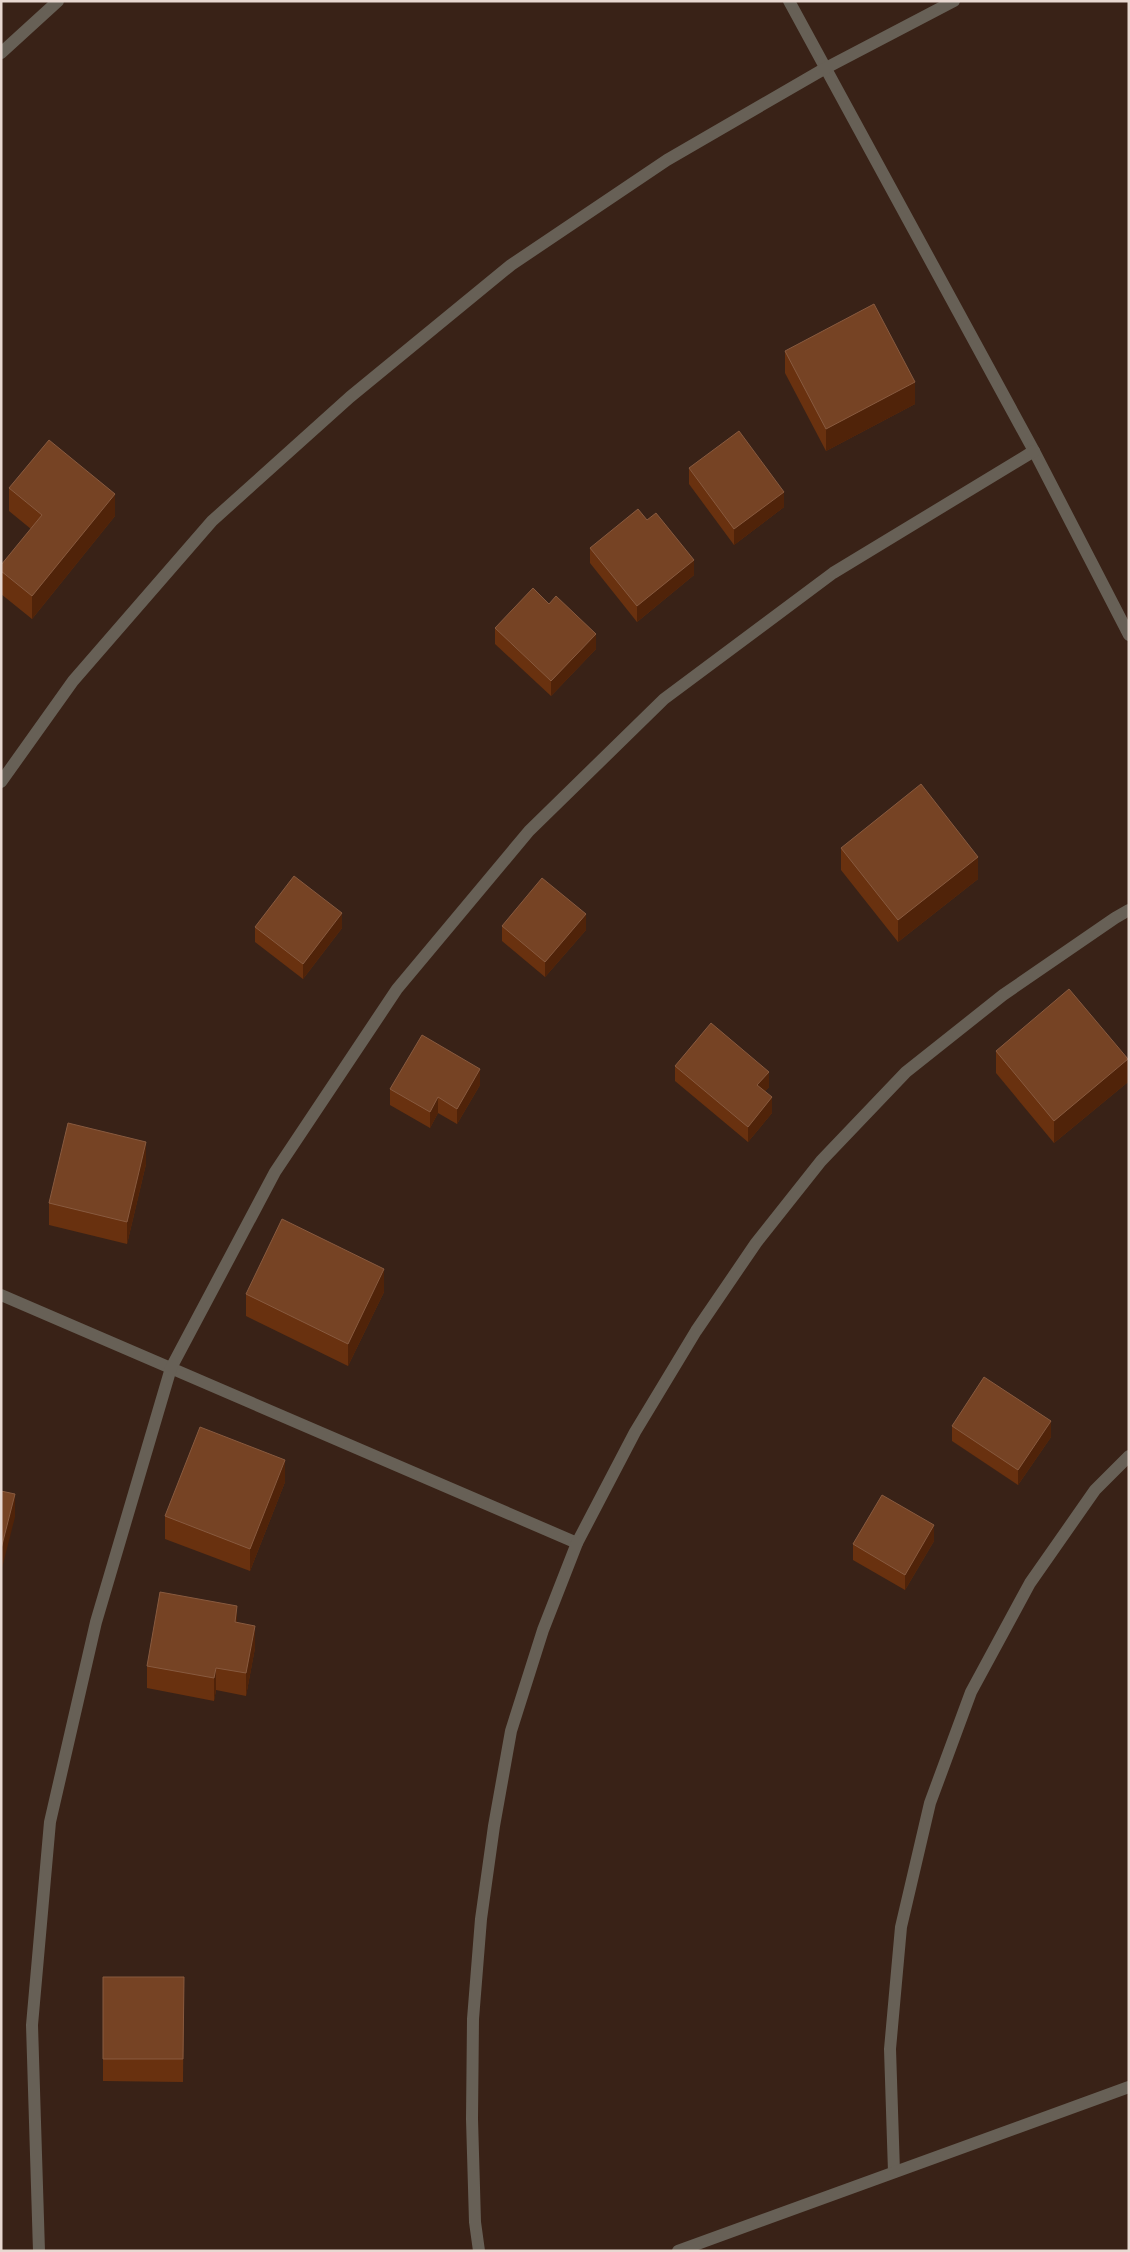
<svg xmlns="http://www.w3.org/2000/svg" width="1130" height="2252" viewBox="0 0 1130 2252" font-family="Arial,sans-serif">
  <rect width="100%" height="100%" fill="#392217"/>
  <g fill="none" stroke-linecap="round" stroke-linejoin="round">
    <g stroke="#676056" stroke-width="12">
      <polyline points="789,1 1034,451 1129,635"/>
      <polyline points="1,53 58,1"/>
      <polyline points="1,782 73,681 212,521 350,397 511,265 667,160 824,69 954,1"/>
      <polyline points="1,1295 577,1543"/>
      <polyline points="894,2172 890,2049 901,1927 930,1803 971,1692 1030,1583 1095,1490 1129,1456"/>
      <polyline points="39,2251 32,2025 50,1822 96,1622 171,1368 275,1172 397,989 529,831 664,699 833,573 1034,451"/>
      <polyline points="479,2251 475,2222 472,2119 473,2019 481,1919 494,1826 511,1731 543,1630 577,1543 635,1432 696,1331 756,1243 821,1161 906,1072 1003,995 1115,918 1129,910"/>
      <polyline points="678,2251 1129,2087"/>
    </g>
  </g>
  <g fill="#69310f">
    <polygon points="785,351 915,404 826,451 785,373"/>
    <polygon points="689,468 784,507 734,545 689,484"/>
    <polygon points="9,488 115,516 32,619 1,594 1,565 31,529 9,511"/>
    <polygon points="590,548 694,575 637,622 590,563"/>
    <polygon points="495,628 596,649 551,696 495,644"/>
    <polygon points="841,848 978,879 898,942 841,870"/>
    <polygon points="502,926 586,930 545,977 502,941"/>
    <polygon points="255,927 342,928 303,979 255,942"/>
    <polygon points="996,1051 1128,1082 1054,1143 996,1073"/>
    <polygon points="675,1066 769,1087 765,1091 772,1113 748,1142 675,1081"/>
    <polygon points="480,1085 457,1124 438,1113 430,1128 390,1105 390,1089"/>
    <polygon points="146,1164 127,1244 49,1225 49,1203"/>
    <polygon points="384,1292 348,1366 246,1316 246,1294"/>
    <polygon points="952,1426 1051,1437 1018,1485 952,1441"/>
    <polygon points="285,1482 250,1571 165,1539 165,1516"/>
    <polygon points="934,1541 905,1590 853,1560 853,1544"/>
    <polygon points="237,1622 255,1648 246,1696 216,1690 214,1701 147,1688 147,1666"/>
    <polygon points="103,1977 184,1977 183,2082 103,2081"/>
  </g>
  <g fill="#502309">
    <polygon points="915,382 915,404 826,451 826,429"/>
    <polygon points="784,492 784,507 734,545 734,529"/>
    <polygon points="115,494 115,516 32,619 32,596"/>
    <polygon points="694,560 694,575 637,622 637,606"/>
    <polygon points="596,634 596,649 551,696 551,681"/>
    <polygon points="978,857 978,879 898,942 898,920"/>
    <polygon points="342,913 342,928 303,979 303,964"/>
    <polygon points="586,914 586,930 545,977 545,962"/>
    <polygon points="1128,1059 1128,1082 1054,1143 1054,1121"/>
    <polygon points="480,1069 480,1085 457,1124 457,1109"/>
    <polygon points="769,1072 769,1087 757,1100 757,1085"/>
    <polygon points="438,1097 438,1113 430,1128 430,1112"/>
    <polygon points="772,1097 772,1113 748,1142 748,1127"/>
    <polygon points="146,1142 146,1164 127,1244 127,1222"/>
    <polygon points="384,1269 384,1292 348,1366 348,1344"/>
    <polygon points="1051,1421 1051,1437 1018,1485 1018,1470"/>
    <polygon points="285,1460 285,1482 250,1571 250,1549"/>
    <polygon points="15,1494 15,1517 1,1572 1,1549"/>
    <polygon points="934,1525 934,1541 905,1590 905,1575"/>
    <polygon points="237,1606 237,1628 235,1622"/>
    <polygon points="255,1626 255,1648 246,1696 246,1673"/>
    <polygon points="216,1668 216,1690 214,1701 214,1678"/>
  </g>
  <g fill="#764324" stroke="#885a3f">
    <polygon points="874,304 915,382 826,429 785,351"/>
    <polygon points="739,431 784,492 734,529 689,468"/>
    <polygon points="49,440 115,494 32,596 1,571 1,565 42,515 9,488"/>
    <polygon points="638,509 647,520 656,513 694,560 637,606 590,548"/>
    <polygon points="533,588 549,604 556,596 596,634 551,681 495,628"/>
    <polygon points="921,784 978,857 898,920 841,848"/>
    <polygon points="294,876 342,913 303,964 255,927"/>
    <polygon points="542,878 586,914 545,962 502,926"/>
    <polygon points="1069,989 1128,1059 1054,1121 996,1051"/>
    <polygon points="711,1023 769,1072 757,1085 772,1097 748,1127 675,1066"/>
    <polygon points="422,1035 480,1069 457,1109 438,1097 430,1112 390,1089"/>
    <polygon points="68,1123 146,1142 127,1222 49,1203"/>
    <polygon points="282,1219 384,1269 348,1344 246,1294"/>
    <polygon points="984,1377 1051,1421 1018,1470 952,1426"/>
    <polygon points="200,1427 285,1460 250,1549 165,1516"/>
    <polygon points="1,1491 15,1494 1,1549"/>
    <polygon points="882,1495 934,1525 905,1575 853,1544"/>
    <polygon points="160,1592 237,1606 235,1622 255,1626 246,1673 216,1668 214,1678 147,1666"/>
    <polygon points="103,1977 184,1977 183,2059 103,2059"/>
  </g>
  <rect width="1130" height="2252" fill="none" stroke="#e8d8d1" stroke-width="5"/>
</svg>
